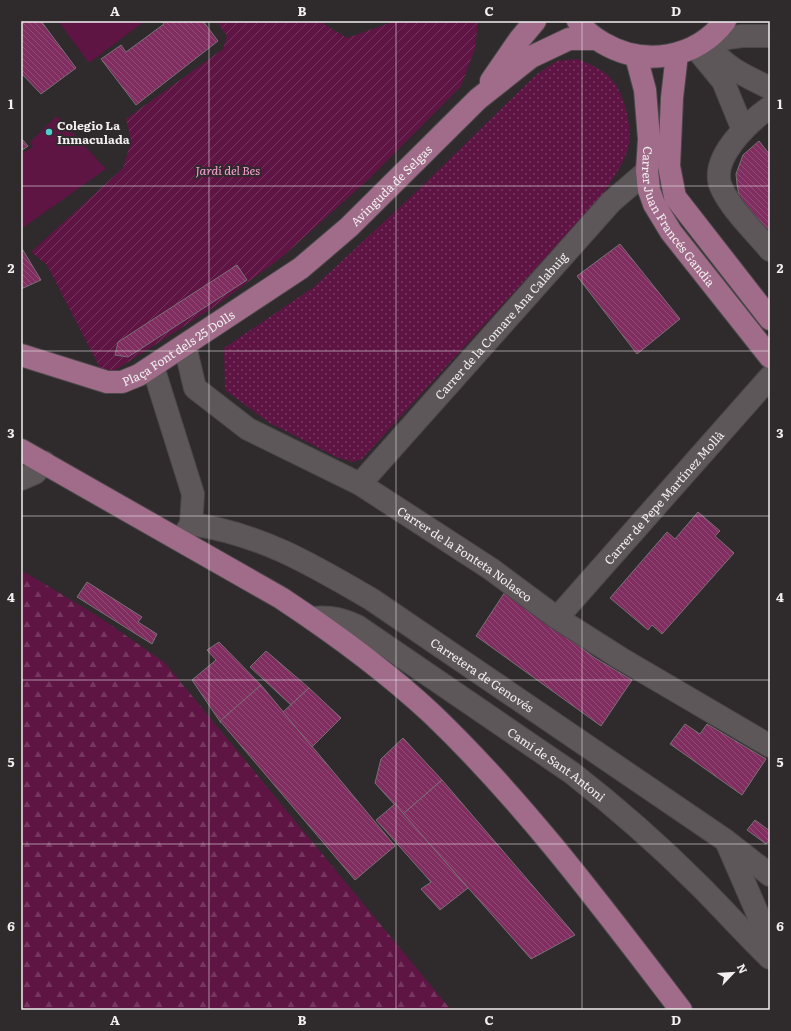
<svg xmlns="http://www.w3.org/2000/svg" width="791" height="1031" viewBox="0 0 791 1031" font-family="Literata,serif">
  <defs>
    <pattern id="forest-firs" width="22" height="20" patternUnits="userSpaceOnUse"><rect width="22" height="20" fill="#5e1544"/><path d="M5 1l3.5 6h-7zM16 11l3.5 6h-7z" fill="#76375f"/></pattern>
    <pattern id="park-dots" width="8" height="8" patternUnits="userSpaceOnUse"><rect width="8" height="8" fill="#5e1544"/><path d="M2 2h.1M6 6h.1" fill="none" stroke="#76375f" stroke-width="1.8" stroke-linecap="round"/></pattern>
    <pattern id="garden-furrows" width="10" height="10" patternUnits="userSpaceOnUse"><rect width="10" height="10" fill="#5e1544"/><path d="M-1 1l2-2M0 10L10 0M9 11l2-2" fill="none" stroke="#76375f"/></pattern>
    <pattern id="building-back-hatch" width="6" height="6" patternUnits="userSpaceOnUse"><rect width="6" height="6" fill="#802d60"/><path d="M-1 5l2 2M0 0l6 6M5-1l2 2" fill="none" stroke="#924c77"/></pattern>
  </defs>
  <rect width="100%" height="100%" fill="#2f2a2c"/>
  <polygon fill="url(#forest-firs)" points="21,570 96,615 164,662 451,1010 21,1010"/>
  <path fill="url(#park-dots)" d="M 577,59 C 608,71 619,80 627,114 C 629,123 631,135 629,144 C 625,163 612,180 602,195 L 362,459 L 353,462 L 338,458 L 284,430 L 271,424 L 225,390 L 224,348 L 314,287 L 415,193 L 537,74 L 557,61 Z"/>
  <polygon fill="url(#garden-furrows)" points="216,21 319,21 347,38 395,21 478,21 475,48 461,86 371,177 282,257 217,305 114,371 100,368 47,265 31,252 123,168 131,141 126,119 223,49 227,36"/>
  <g fill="#5e1544">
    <polygon points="58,21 145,21 89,63"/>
    <polygon points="57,116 106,169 21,229 21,154 33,147 30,142"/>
  </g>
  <g fill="url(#building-back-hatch)" stroke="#777174">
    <polygon points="21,21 41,21 76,68 41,94 21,73"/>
    <polygon points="162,21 203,21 218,41 136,105 101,59 121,45 126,52 164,24"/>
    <polygon points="21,138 28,146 21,151"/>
    <polygon points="759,141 770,155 770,234 739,196 737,184 736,174 743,155"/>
    <polygon points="620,244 680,319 637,354 577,276"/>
    <polygon points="21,247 41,280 21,289"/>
    <polygon points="237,265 247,280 128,357 115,355 118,342"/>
    <polygon points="698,512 720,531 715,536 734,553 662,634 652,625 648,630 610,598 667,532 675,539"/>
    <polygon points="87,582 142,617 138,622 157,634 152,644 77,597"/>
    <polygon points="505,592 595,658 632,680 601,726 476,636"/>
    <polygon points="219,642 261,685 221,723 192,680 216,660 207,650"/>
    <polygon points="266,651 309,688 291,705 250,667"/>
    <polygon points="261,685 395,846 355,880 220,721"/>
    <polygon points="309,688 341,718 312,747 283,712"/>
    <polygon points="685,724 700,734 707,724 766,759 742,795 670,744"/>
    <polygon points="403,738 442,780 403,814 375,783 381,759"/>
    <polygon points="442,780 575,935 531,959 403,814"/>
    <polygon points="395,804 468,888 440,910 421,889 431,882 376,820"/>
    <polygon points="755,820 770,831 770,839 766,844 747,830"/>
  </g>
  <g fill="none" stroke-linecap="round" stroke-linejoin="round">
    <defs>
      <g id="minor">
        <polyline points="705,41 742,36 770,36"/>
        <polyline points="695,47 723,81 743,130"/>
        <path d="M 712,49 C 727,69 748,77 770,88"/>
        <path d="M 770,107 C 749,122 707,160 722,189 C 732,210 755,232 770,250"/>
        <path id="s1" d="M 185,346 L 195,388 L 248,429 L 360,484 L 491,569 L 557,618 L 620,658 L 770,746"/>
        <polyline points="153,367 193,494 191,524 183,537"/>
        <polyline points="21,479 35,473 44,462"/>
        <path id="s2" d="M 360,484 L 611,202 L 647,171"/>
        <path id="s3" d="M 191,524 C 261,534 311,564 371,599 L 725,840 L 770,875"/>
        <path id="s4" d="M 312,618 C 329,616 341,619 357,626 L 572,773 C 617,808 660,846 700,886 C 724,910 746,935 770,958"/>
        <path id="s5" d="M 557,618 L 770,377"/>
        <polyline points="727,843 770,942"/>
      </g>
      <g id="major">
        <path d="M 578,21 C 584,30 594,38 603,43 C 644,67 696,59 725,21"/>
        <polyline points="677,54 672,98 669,166 675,197 770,319"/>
        <path id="s6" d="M 636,56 L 645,90 L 649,139 L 647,171 L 649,190 L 654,204 L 671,232 L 770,357"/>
        <polyline points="491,81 520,39 535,21"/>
        <path id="s7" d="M 21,355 L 107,382 L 122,382 L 139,375 L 301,268 L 349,227 L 478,99 L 531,57 L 569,39 L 596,39"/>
        <path d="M 21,450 L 281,598 C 334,633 386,671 432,714 C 525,803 603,908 681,1010"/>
      </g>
    </defs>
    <use href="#minor" stroke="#4c484a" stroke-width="24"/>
    <use href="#major" stroke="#4c484a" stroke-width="24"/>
    <use href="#minor" stroke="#5d575a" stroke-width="22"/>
    <use href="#major" stroke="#a16c8a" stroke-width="22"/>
  </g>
  <path fill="none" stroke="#f2eff0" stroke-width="1" stroke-opacity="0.55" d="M 209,21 L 209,1010M 396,21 L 396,1010M 582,21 L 582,1010M 21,186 L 770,186M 21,351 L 770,351M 21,516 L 770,516M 21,680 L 770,680M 21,844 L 770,844"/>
  <circle fill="#52cdcd" stroke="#2f2a2c" stroke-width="1.5" cx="49" cy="132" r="4"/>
  <g text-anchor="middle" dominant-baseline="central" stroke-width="4" stroke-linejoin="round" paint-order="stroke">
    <g font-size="12" font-weight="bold" fill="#f2eff0" stroke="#2f2a2c" text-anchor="start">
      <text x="57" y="125">Colegio La<tspan x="57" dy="14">Inmaculada</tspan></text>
    </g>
    <g font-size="12" font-style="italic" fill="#fda0d4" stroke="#2f2a2c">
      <text x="228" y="170">Jardí del Bes</text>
    </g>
    <g font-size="12" fill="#f2eff0" stroke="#2f2a2c">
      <text stroke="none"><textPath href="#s7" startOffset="440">Avinguda de Selgas</textPath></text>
      <text stroke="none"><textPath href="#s6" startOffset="171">Carrer Juan Francés Gandía</textPath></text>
      <text stroke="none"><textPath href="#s2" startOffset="212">Carrer de la Comare Ana Calabuig</textPath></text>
      <text stroke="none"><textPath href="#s7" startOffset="171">Plaça Font dels 25 Dolls</textPath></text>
      <text stroke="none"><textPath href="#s5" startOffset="161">Carrer de Pepe Martínez Mollà</textPath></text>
      <text stroke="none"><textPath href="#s1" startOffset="361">Carrer de la Fonteta Nolasco</textPath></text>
      <text stroke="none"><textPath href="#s3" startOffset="331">Carretera de Genovés</textPath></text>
      <text stroke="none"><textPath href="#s4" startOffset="289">Camí de Sant Antoni</textPath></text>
    </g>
  </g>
  <rect width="791" height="1031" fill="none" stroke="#2f2a2c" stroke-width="44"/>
  <g transform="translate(733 973) rotate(65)" stroke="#2f2a2c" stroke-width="3" paint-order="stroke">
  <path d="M0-3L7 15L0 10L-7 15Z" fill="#f2eff0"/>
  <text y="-6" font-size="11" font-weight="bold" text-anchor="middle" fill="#f2eff0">N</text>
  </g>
  <rect x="22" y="22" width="747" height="987" fill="none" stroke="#f2eff0" stroke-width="1.5"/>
  <g font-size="13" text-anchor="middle" font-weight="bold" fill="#f2eff0">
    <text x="115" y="16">A</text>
    <text x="302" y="16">B</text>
    <text x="489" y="16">C</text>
    <text x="676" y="16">D</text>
    <text x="11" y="109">1</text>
    <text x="780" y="109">1</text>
    <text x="11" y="273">2</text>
    <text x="780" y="273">2</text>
    <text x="11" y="438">3</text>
    <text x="780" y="438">3</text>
    <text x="11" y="602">4</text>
    <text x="780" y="602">4</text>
    <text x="11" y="767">5</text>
    <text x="780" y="767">5</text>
    <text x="11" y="931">6</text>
    <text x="780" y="931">6</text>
    <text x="115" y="1025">A</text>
    <text x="302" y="1025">B</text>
    <text x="489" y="1025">C</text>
    <text x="676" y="1025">D</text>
  </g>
</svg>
